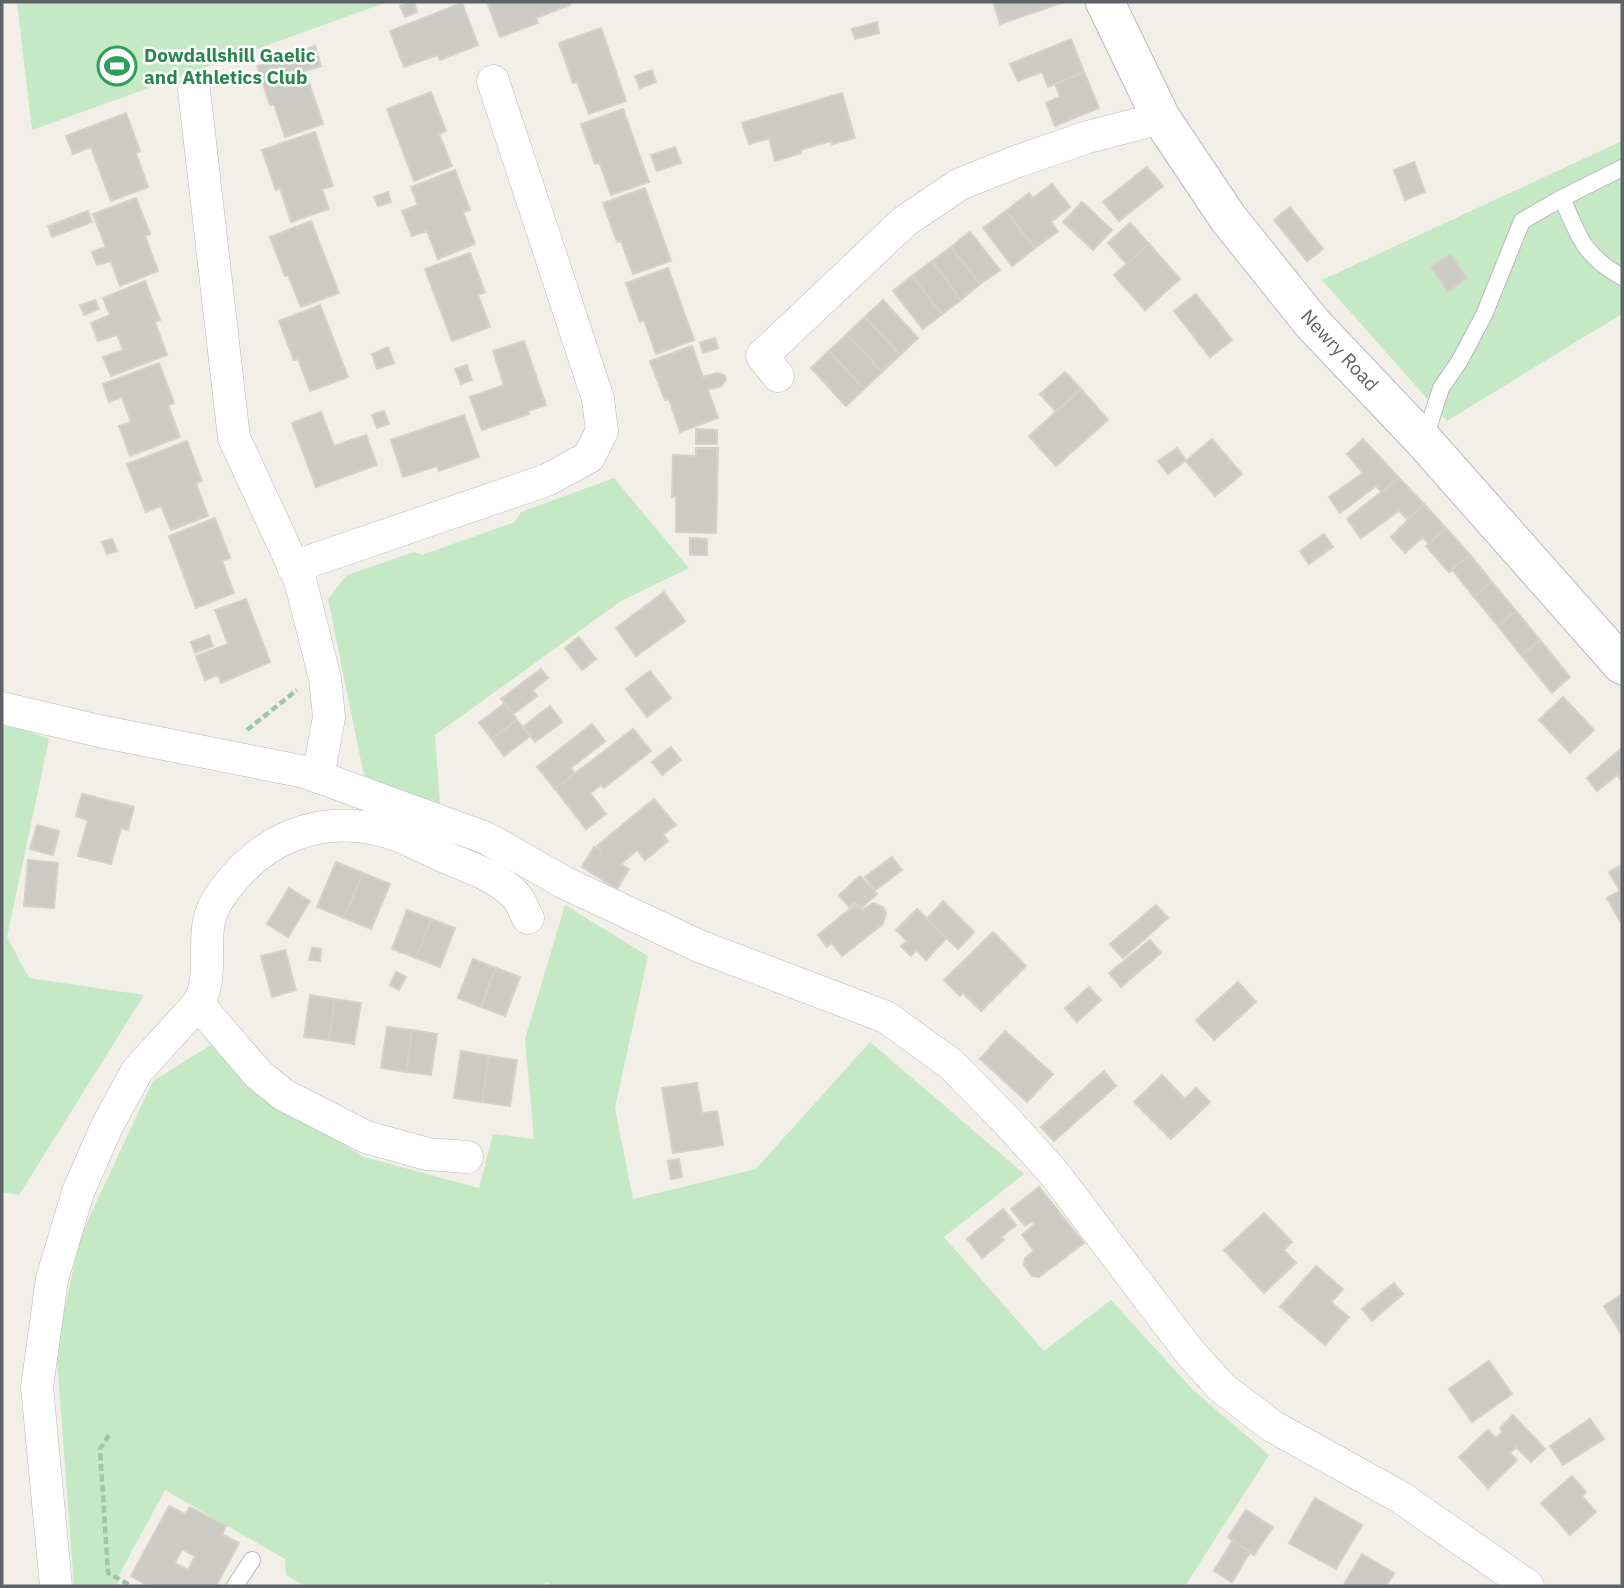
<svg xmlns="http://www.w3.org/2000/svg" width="1624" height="1588" viewBox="0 0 1624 1588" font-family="'IBM Plex Sans',sans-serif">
  <rect width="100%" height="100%" fill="#f1efe8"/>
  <g fill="#c5e8c5">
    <polygon points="17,2 387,2 32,130"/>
    <polygon points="1622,141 1622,316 1620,315 1447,421 1322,280"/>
    <polygon points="614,478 689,568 621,601 435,735 440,805 364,776 328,599 347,575 414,552 422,555 515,522 521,512"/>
    <polygon points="2,721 49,739 7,937 29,978 144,995 19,1195 2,1192"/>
    <polygon points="565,905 648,956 615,1108 633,1199 756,1169 870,1042 1024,1174 944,1237 1044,1351 1111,1300 1193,1390 1269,1455 1185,1586 550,1586 548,1582 540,1586 305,1586 286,1575 285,1559 165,1490 118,1577 118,1586 74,1586 56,1346 81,1235 153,1081 216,1042 268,1099 364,1157 479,1188 493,1134 534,1139 525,1039"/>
  </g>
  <g fill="#cccac5" stroke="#d6d1c6" stroke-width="2" fill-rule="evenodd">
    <polygon points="414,2 417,12 405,17 400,6"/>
    <polygon points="487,2 569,2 570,5 536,18 538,23 500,37"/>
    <polygon points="1001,2 1060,2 1061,3 1000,24 994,4"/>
    <polygon points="462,3 478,45 440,60 438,55 404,67 390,31"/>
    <polygon points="877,22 879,33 855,39 852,29"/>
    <polygon points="601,28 626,101 589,114 577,82 573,83 559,43"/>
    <polygon points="1071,39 1084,72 1048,87 1042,72 1018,81 1010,64"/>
    <polygon points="315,46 321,66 305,71 323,124 285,137 274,104 270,105 257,66"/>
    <polygon points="652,70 656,82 640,88 635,76"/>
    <polygon points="1084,72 1099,108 1055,126 1046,103 1060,97 1055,84"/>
    <polygon points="431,92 446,131 439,134 452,166 414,181 387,109"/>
    <polygon points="842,93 855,138 832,144 831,141 800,150 801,153 775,161 769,138 749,144 742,123"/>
    <polygon points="623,109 649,182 611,195 599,162 595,164 581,124"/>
    <polygon points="126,113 140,151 136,153 148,187 111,201 91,147 73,154 66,136"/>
    <polygon points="315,132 333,186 322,189 329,209 291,222 280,188 276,190 262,150"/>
    <polygon points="675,147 681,163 657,171 651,155"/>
    <polygon points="1414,162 1425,192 1405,200 1394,170"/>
    <polygon points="1147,167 1163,186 1119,221 1103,202"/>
    <polygon points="455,170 470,210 463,212 475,244 438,259 427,231 412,236 402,211 418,205 411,187"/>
    <polygon points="1052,184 1070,207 1051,222 1058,231 1035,248 1006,211 1029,193 1033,198"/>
    <polygon points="645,188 671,261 633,274 621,241 617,242 603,203"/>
    <polygon points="388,192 391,202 378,206 374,197"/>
    <polygon points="136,198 150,234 145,236 158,271 120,286 111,261 97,265 92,252 106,247 93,214"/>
    <polygon points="1082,202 1112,230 1093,250 1063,222"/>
    <polygon points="1290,207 1323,249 1307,261 1274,220"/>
    <polygon points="88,211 92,222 52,237 48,226"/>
    <polygon points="1006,211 1035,248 1012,266 983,228"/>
    <polygon points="311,221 339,293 301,307 288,275 285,276 270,237"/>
    <polygon points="1130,223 1149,244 1127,264 1108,243"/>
    <polygon points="970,232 1000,270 980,284 951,247"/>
    <polygon points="1149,244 1180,279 1145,310 1114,275"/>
    <polygon points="951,247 980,284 961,300 932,261"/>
    <polygon points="470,253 485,292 478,295 490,327 452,341 425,269"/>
    <polygon points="1450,254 1467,278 1448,292 1431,267"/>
    <polygon points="932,261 961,300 942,314 912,276"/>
    <polygon points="668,268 694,340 656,354 644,320 640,322 626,283"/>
    <polygon points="912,276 942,314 923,329 893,291"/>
    <polygon points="145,281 160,320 155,322 167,355 111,376 103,357 123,350 117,335 98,341 91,323 110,315 103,298"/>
    <polygon points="1196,294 1232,340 1210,357 1174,311"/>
    <polygon points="95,300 99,309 84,315 80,305"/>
    <polygon points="883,300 918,338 900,355 865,317"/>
    <polygon points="320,305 348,377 310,391 298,359 294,360 279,321"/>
    <polygon points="865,317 900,355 882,372 847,334"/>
    <polygon points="847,334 882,372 864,389 829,351"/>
    <polygon points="715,338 718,348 703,353 700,343"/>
    <polygon points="524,341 546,405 528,411 529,414 482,430 470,397 504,385 493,351"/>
    <polygon points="692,346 703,377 717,373 724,375 726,380 721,386 708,390 718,418 680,432 669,399 665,400 650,361"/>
    <polygon points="388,347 394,363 377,369 372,354"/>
    <polygon points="829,351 864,389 846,406 811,368"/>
    <polygon points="159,363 174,403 168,405 180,437 130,456 119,426 131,422 122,397 109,402 103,384"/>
    <polygon points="467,365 472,380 461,384 455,369"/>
    <polygon points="1065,372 1081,389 1056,412 1040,394"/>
    <polygon points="1081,389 1108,420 1056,466 1029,436"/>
    <polygon points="384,411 389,424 377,428 372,415"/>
    <polygon points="321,412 334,446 366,435 377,465 316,487 292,423"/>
    <polygon points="464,415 479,457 439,471 437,466 403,477 391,440"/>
    <polygon points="696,429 717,430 717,444 696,444"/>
    <polygon points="1212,439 1242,474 1215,496 1186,461"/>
    <polygon points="1363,439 1399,478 1383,493 1376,486 1340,513 1329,497 1363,473 1347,454"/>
    <polygon points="187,441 202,481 196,483 208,516 171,530 161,506 146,512 127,464"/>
    <polygon points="696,448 718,448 716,533 676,532 676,497 672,497 673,455 696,456"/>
    <polygon points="1177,448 1186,460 1168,474 1158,461"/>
    <polygon points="1399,478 1424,504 1407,519 1399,511 1361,538 1347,519"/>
    <polygon points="1424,504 1446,528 1429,544 1423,537 1405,553 1391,537"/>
    <polygon points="215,518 230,558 222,561 234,593 196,608 169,536"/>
    <polygon points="1446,528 1470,555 1449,572 1426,546"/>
    <polygon points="1324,534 1333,547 1309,564 1300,551"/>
    <polygon points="690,538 707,539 707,555 690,555"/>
    <polygon points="112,539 117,551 107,554 102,542"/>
    <polygon points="1470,555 1492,582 1474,597 1452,569"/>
    <polygon points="1492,582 1516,611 1498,626 1474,597"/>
    <polygon points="664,592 685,621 636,656 616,628"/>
    <polygon points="246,599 270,662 221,683 218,675 205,680 196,656 228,644 215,610"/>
    <polygon points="1516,611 1540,640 1521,655 1498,626"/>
    <polygon points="209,635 213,646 195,653 191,642"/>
    <polygon points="579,637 596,659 582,670 565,648"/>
    <polygon points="1540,640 1570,677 1552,693 1521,655"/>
    <polygon points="541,669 548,678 533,690 537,696 513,714 501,699"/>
    <polygon points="650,671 671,698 647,717 626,689"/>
    <polygon points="1563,697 1594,730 1570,753 1539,720"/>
    <polygon points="505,703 517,720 492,739 479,723"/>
    <polygon points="550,706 562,722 535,742 523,727"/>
    <polygon points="517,720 530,736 504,756 492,739"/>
    <polygon points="592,724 605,741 571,768 575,774 555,789 537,767"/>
    <polygon points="633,729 651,751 604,788 601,785 590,793 606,814 586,829 555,789"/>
    <polygon points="671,747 681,760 662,775 652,762"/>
    <polygon points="1622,748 1622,782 1617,775 1597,791 1587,778"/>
    <polygon points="82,794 134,807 128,830 121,828 111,864 78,856 88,820 76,816"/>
    <polygon points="654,799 676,825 663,835 668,841 645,860 637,850 621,864 629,869 617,889 582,867 594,847 602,852 597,846"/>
    <polygon points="37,825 59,831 53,855 30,849"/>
    <polygon points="892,857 902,870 875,890 865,877"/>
    <polygon points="28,860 58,863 54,908 24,906"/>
    <polygon points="336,862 363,873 344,918 317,907"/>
    <polygon points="1622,865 1622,925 1607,898 1620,891 1609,872"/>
    <polygon points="363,873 390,884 371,929 344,918"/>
    <polygon points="860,876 877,894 861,908 855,902 849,907 839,895"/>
    <polygon points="289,888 310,901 288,937 267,924"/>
    <polygon points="943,901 974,932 958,949 927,919"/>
    <polygon points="873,903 883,907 886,913 883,924 842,956 832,943 827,947 818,935 856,904 862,910"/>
    <polygon points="1156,905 1168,918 1123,958 1110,944"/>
    <polygon points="917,909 947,938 926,960 916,950 911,956 901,946 907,941 896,930"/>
    <polygon points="407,910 431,919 416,958 392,949"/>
    <polygon points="431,919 455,928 440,967 416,958"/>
    <polygon points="993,932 1026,966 981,1011 963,993 960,996 944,980"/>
    <polygon points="1150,940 1161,953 1121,987 1109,973"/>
    <polygon points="312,948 321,949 320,961 309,960"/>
    <polygon points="285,950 296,990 272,997 261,956"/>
    <polygon points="473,959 496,968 481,1007 458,998"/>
    <polygon points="496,968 520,977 505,1016 481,1007"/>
    <polygon points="396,972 406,977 399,990 390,985"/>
    <polygon points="1238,982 1256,1002 1214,1040 1196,1020"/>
    <polygon points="1089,987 1101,1000 1077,1022 1065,1008"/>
    <polygon points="310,995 335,999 329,1040 304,1037"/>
    <polygon points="335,999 361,1003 354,1044 329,1040"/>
    <polygon points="387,1027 412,1030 406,1072 381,1068"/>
    <polygon points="412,1030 437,1034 431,1075 406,1072"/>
    <polygon points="1005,1031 1053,1074 1027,1102 980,1059"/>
    <polygon points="461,1051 489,1056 482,1102 454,1098"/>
    <polygon points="489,1056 517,1060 510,1106 482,1102"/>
    <polygon points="1104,1071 1116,1086 1054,1141 1041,1127"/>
    <polygon points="1162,1075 1185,1099 1196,1088 1210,1102 1171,1139 1134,1102"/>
    <polygon points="697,1083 702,1113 717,1111 723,1145 673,1153 662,1088"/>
    <polygon points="679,1159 682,1177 671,1179 668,1161"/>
    <polygon points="1039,1187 1084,1243 1039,1277 1032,1276 1024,1265 1025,1258 1034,1251 1022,1235 1035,1224 1032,1221 1025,1226 1011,1209"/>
    <polygon points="1003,1209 1016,1225 1001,1237 1004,1240 982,1258 967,1239"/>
    <polygon points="1264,1213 1292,1242 1284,1250 1296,1263 1264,1293 1224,1250"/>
    <polygon points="1316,1266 1343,1289 1331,1302 1349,1317 1325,1345 1280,1307"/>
    <polygon points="1394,1283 1403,1294 1372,1321 1362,1309"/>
    <polygon points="1622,1294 1622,1335 1604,1306"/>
    <polygon points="1489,1361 1512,1394 1472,1422 1449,1389"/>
    <polygon points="1513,1415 1545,1449 1531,1462 1516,1447 1510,1453 1517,1460 1488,1488 1459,1457 1488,1430 1496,1438 1503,1431 1500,1428"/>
    <polygon points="1590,1419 1604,1439 1563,1465 1550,1446"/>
    <polygon points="1572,1476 1586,1492 1582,1496 1596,1512 1570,1535 1541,1503"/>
    <polygon points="1315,1498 1362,1525 1336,1569 1289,1543"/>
    <path d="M 169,1506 L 185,1514 L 190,1507 L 226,1526 L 222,1534 L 239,1543 L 216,1586 L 149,1586 L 131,1576 ZM 182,1549 L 195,1556 L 188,1570 L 175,1563 Z"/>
    <polygon points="1246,1510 1273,1527 1254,1555 1228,1537"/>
    <polygon points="1233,1540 1250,1552 1232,1582 1214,1571"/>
    <polygon points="1362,1554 1394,1573 1386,1586 1343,1586"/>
  </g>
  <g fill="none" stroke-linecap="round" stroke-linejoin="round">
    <defs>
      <g id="service">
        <path d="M 1562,198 C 1579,237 1583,255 1622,277"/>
        <polyline points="1425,438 1441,388 1459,362 1484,315 1522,221 1562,198 1622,168"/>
        <polyline points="235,1586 252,1560"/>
      </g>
      <g id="minor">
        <polyline points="194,90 234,438 300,580 325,678 329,717 318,777"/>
        <polyline points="778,376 762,356 905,221 960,184 1018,161 1088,137 1161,118"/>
        <polyline points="293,567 547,480 589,457 602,431 598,399 493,81"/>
        <polyline points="2,708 99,731 305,772 486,838 565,883 699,946 886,1017 951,1064 1006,1120 1053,1172 1188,1350 1221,1387 1272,1426 1400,1497 1528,1586"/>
        <polyline points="198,1004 259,1075 284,1095 366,1137 427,1154 467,1157"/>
        <path d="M 56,1586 L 37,1387 L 52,1279 L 78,1192 L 107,1126 L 137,1071 L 198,1004 C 217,971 197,932 217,901 C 257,839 319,811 391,833 C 409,839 427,849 445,857 C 468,867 497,876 515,895 C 521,900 524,911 528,918"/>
      </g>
      <polyline id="secondary" points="1105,2 1161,118 1228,218 1313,324 1424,441 1622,665"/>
    </defs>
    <use href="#service" stroke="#b5b8bc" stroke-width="18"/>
    <use href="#minor" stroke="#b5b8bc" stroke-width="33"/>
    <use href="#secondary" stroke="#b6babf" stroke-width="40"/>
    <g stroke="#9cc7a9" stroke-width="4.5" stroke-dasharray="7 3.5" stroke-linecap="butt">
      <polyline points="247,730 297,690"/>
      <polyline points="109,1435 100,1449 108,1573 132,1586"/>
    </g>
    <use href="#service" stroke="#fff" stroke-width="16"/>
    <use href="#minor" stroke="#fff" stroke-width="32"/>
    <use href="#secondary" stroke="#fff" stroke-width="38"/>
  </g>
  <defs>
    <symbol id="stadium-ring" viewBox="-11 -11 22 22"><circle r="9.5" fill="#fff" stroke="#2e9e5b" stroke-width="1.5"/><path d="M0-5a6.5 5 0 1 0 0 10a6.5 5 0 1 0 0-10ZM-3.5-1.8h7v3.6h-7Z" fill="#2e9e5b"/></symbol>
  </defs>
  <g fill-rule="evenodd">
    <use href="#stadium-ring" x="95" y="44" width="44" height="44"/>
  </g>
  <g text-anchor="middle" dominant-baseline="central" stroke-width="5" stroke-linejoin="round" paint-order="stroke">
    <g font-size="19" font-weight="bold" fill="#27864d" stroke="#fff" text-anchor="start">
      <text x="144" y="55">Dowdallshill Gaelic<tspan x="144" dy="22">and Athletics Club</tspan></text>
    </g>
    <g font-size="19" fill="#5f6368" stroke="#fff">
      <text transform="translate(1340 350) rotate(47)">Newry Road</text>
    </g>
  </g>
  <rect width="1624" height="1588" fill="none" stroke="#5f6368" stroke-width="7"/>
</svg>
